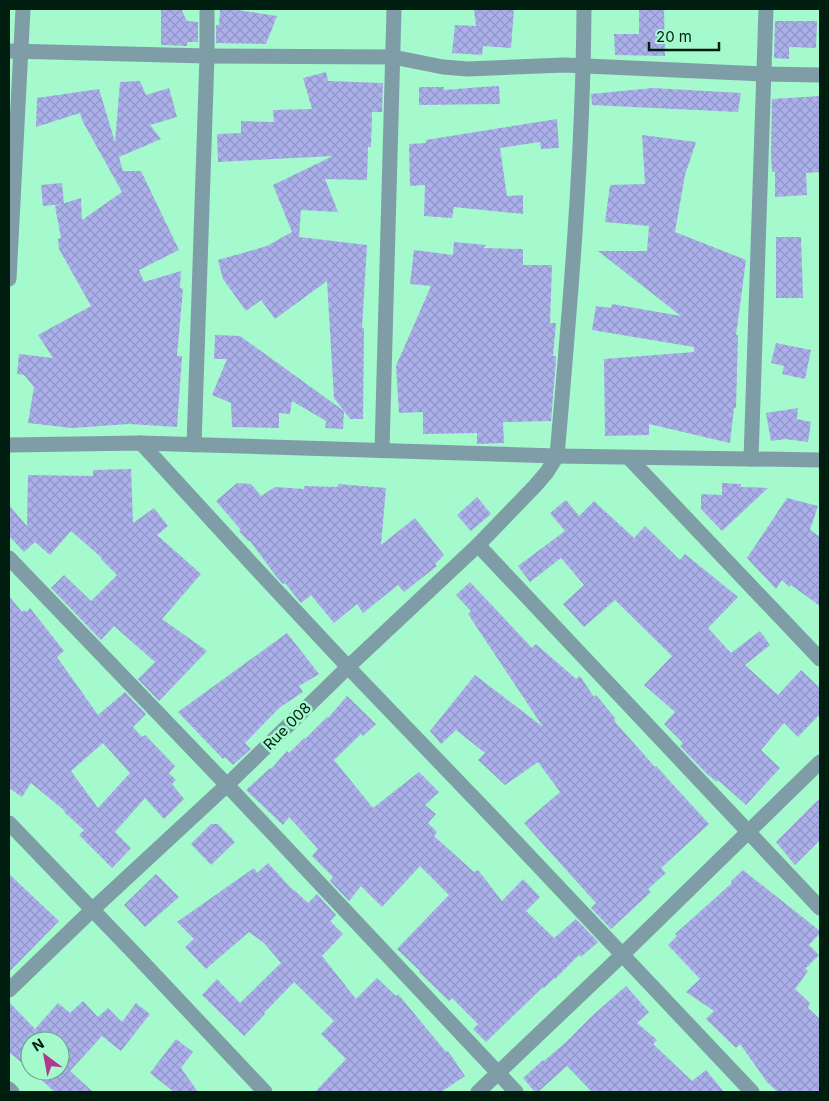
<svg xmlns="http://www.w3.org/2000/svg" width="829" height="1101" viewBox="0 0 829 1101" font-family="Inter,sans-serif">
  <defs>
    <pattern id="building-cross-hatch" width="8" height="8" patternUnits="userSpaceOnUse" patternTransform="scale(1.25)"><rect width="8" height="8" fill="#abafea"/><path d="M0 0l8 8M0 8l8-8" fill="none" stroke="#9196c8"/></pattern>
  </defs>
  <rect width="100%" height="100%" fill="#a4f9cd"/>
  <g fill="url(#building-cross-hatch)" fill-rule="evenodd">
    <polygon points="161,9 181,9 187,21 198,22 198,42 187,42 187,46 161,45"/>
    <polygon points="220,9 230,9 277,16 266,44 216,43 216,25 219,25"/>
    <polygon points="474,9 514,9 511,48 483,46 482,55 452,53 455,25 476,26"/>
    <polygon points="639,9 664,9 665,56 615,55 614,34 639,34"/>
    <polygon points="775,21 817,21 816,48 789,47 789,59 774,58"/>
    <polygon points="326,72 328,81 383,83 382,112 372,112 371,147 368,147 367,180 325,179 338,212 301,210 299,237 367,245 362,328 364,328 363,419 350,419 344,411 343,429 325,428 326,421 292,401 290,414 279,413 279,428 232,427 231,403 212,395 227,359 214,359 215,335 240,336 344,411 334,398 327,281 275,319 261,300 246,311 223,279 218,260 267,246 292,232 273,185 333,156 218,162 217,134 241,133 241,121 274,122 273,110 312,109 303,78"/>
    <polygon points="140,81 146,95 169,88 177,117 150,125 161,139 119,157 123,171 141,171 179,250 139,270 144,282 181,271 180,288 183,289 177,356 182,356 177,427 129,424 72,428 28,423 34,387 24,375 17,374 19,354 53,358 38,335 91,306 59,249 58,239 61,238 55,206 81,198 82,220 122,192 83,122 80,113 36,127 37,98 99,89 115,142 120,82"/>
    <polygon points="499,86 500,104 419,105 419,87 444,87 444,90 482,87"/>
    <polygon points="653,88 741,93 738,112 592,105 591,94"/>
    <polygon points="820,96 820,172 806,173 807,195 775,197 775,172 772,172 771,155 772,99"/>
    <polygon points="557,119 559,148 541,149 540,142 500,148 507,196 523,195 523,214 454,207 452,218 424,216 425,185 410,186 409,144 426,143 426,140"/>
    <polygon points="642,135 696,142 685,175 675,232 746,260 736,335 738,335 736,408 734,408 730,443 649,424 649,435 605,436 604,359 694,352 694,347 592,330 596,306 611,308 612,304 681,316 598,251 647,251 649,226 605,222 610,185 645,184"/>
    <polygon points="62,183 64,204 43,206 41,185"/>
    <polygon points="776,237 801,237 803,298 776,298"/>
    <polygon points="454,242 486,245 483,248 523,249 523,265 552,265 550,323 556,323 553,356 556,356 556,360 551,421 503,422 504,443 477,444 477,433 423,434 423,412 399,413 396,366 431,286 410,284 414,250 453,255"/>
    <polygon points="776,343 811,350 805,379 782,374 784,366 771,363"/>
    <polygon points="798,408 797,419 811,422 808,442 785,439 771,441 766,413"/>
    <polygon points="131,469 133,523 154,508 168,526 157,535 201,574 162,619 207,651 159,701 138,679 155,662 114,626 101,640 51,588 64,575 91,601 117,575 101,559 102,558 71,531 50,555 35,542 24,552 9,536 9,505 27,526 28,475 93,476 93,470"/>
    <polygon points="237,483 251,484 261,496 275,487 304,489 304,486 338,487 338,484 386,488 381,545 415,518 444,555 435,564 437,566 404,592 398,585 363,613 357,604 334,623 311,595 301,603 285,583 283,584 276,576 250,541 248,541 239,531 241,530 216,501"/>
    <polygon points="722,483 741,484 741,487 768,488 722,531 701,509 701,494 722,495"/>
    <polygon points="477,497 491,514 471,531 457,515"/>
    <polygon points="787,498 818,506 810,530 820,537 820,606 791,585 789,587 782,580 776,589 747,558"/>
    <polygon points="566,500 579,516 594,501 634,538 645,526 680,560 685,554 738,597 708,628 731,653 760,631 770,645 745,665 778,695 801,670 820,688 820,714 798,737 784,723 761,750 780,768 746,805 718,780 717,782 707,774 680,746 683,743 664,724 675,712 644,685 672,656 615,600 584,627 563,604 584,585 561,558 530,582 518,566 565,531 550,513"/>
    <polygon points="470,582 532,648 536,644 576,679 580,676 594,697 596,695 615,718 615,722 655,767 656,766 709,824 661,868 666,873 648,889 651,892 611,929 591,908 596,903 524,823 560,792 538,762 505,785 478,760 485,753 456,730 441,744 430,731 475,675 543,727 468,614 471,611 456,595"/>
    <path d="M 9,596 L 22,612 L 24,610 L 27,612 L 30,608 L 64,651 L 57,657 L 98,715 L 125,692 L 146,714 L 133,727 L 142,737 L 145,735 L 175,766 L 169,773 L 176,780 L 172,784 L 184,799 L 164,819 L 145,798 L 115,832 L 131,848 L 112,868 L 79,835 L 84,830 L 64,812 L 65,811 L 31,783 L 22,797 L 9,788 ZM 103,743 L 130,773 L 98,808 L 71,771 Z"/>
    <polygon points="287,633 319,674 299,686 303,692 279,708 245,743 251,749 233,765 225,757 223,759 178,712"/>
    <polygon points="347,696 376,724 363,736 361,734 334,760 373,808 419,772 439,792 425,805 436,814 428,823 437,832 434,836 474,872 478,870 502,901 523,879 540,897 526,911 554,938 576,919 598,942 581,957 579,955 555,979 554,978 544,988 543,987 486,1042 473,1029 478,1024 452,998 449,1001 419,972 420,971 397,949 449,895 420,866 382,907 361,886 349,901 330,881 333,877 312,856 318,849 289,817 283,825 246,790 270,768 271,769 287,751 289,753 304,738 305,739 327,717 328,718"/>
    <polygon points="820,798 820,840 795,865 776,842"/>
    <polygon points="211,824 218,824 235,842 211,865 191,844"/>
    <polygon points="268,863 293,890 294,890 308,903 317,894 336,915 330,921 343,934 322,956 356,999 377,978 396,996 398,994 446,1052 448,1051 465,1076 441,1092 315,1092 346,1059 321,1034 334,1021 294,982 264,1013 265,1014 244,1036 202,995 217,979 240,1003 281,963 264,943 249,932 206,969 185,947 194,939 177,922 254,868 257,873"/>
    <polygon points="743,870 820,931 820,933 809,945 819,955 805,969 808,971 795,989 810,1003 808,1008 820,1019 820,1092 778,1092 767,1082 740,1044 736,1048 706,1019 714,1011 686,992 700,979 668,945 677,936 675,934 732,883 731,881"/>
    <polygon points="9,874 59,921 9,972"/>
    <polygon points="156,874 179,897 145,927 124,905"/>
    <polygon points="626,986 649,1012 637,1023 657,1040 653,1044 692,1081 706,1070 724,1092 592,1092 567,1066 538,1092 535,1092 523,1078 543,1060 544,1061 565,1043 592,1016"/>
    <polygon points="83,1001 98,1017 108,1008 122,1022 136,1003 150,1014 121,1051 102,1036 70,1071 93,1092 55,1092 31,1071 60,1071 60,1041 30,1041 30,1070 9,1052 9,1002 35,1029 58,1003 70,1013"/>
    <polygon points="176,1039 193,1052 181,1068 198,1092 174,1092 150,1073"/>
  </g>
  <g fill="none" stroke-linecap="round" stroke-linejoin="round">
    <g stroke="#7e9da7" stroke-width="15">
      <polyline points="9,51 207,56 393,57 443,67 468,69 564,65 764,74 820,75"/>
      <polyline points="9,279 23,9"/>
      <polyline points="141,443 251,563 348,667 497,822 752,1092"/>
      <polyline points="9,445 141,443 557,456 820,460"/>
      <polyline points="194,445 207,56 207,9"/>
      <polyline points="382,450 394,9"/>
      <polyline points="629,458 820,659"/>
      <polyline points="751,459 766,9"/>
      <polyline points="478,545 820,908"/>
      <polyline points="9,558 227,785 516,1092"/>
      <polyline points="9,823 135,954 265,1092"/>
      <path d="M 9,990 L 92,910 L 227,785 L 348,667 L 478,545 L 535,486 L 547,472 L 557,456 C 570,307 583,158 584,9"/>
      <polyline points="9,1089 12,1092"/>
      <polyline points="478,1092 622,955 820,762"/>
    </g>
  </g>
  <g text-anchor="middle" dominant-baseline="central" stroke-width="5" stroke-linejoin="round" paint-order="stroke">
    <g font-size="15" fill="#001e10" stroke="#a4f9cd">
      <text transform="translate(287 726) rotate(-45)">Rue 008</text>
    </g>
  </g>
  <rect width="829" height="1101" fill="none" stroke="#001e10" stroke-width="20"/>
  <g transform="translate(45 1056) rotate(328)"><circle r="24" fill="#a4f9cd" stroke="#62a181"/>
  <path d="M0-4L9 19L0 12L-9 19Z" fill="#b0388e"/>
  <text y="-8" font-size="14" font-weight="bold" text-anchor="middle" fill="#001e10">N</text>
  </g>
  <path d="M649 42v8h70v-8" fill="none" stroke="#001e10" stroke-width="2.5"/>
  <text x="656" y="42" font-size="15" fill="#001e10" stroke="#a4f9cd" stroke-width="4" paint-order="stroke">20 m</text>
</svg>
